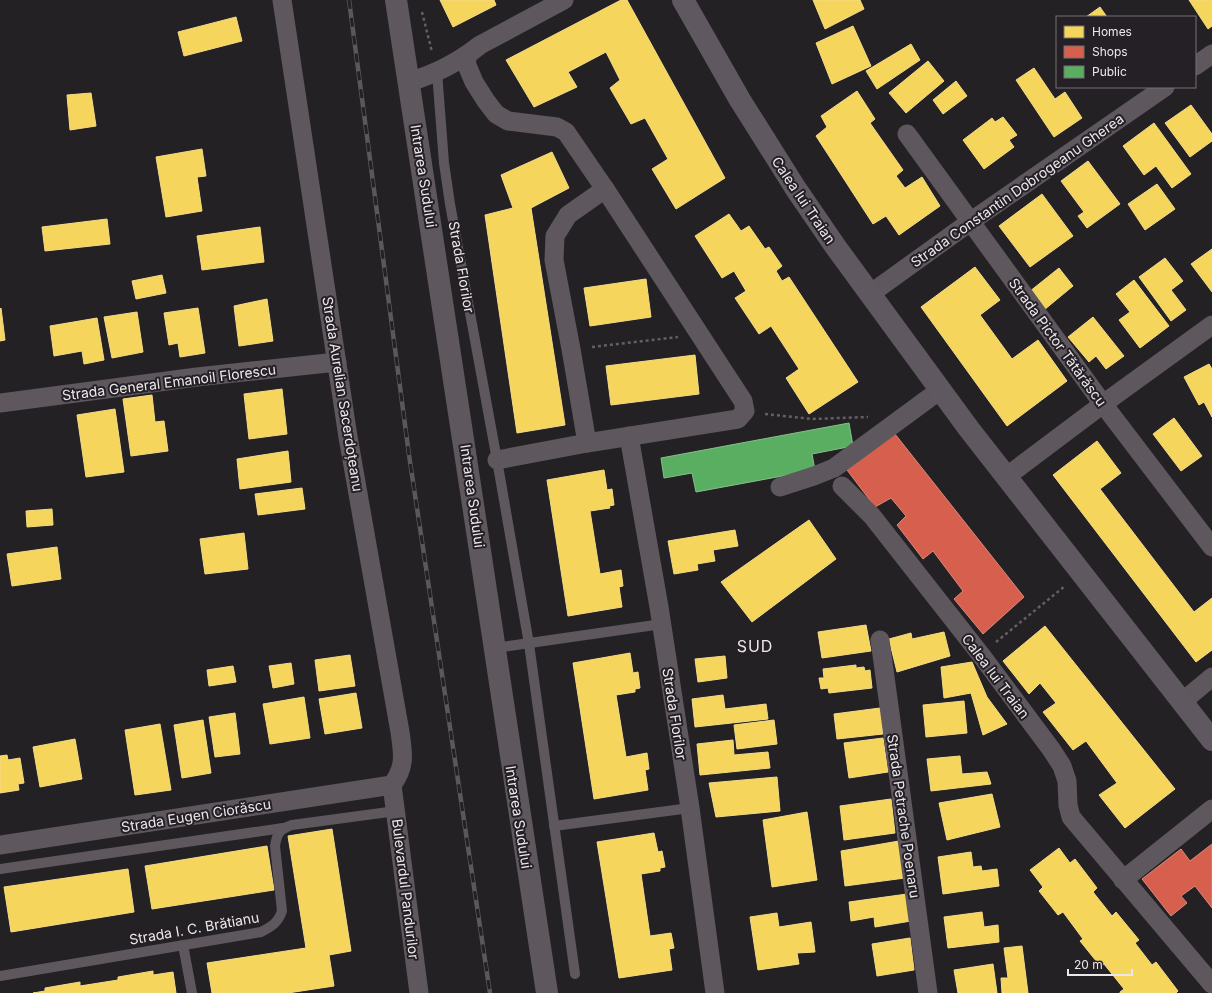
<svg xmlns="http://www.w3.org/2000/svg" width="1212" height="993" viewBox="0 0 1212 993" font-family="Inter,sans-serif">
  <rect width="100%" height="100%" fill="#242124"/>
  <g fill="#f6d55c" stroke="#f3db87">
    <polygon points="440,0 494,0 496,5 453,27"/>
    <polygon points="621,0 627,0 725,178 676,209 652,169 668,159 645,118 631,124 610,88 620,80 606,52 568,72 577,87 534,107 506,60"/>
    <polygon points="813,0 860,0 864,9 825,29"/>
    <polygon points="1189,0 1212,0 1212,26 1208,29"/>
    <polygon points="1100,7 1107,17 1086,17"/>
    <polygon points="236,17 242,41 184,56 178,32"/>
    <polygon points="853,26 871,66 832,84 816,43"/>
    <polygon points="911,44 920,60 877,89 866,71"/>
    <polygon points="928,61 944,81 906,113 889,93"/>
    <polygon points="1034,68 1055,99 1065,92 1082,118 1054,137 1016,80"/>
    <polygon points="956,81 967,96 943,114 933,100"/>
    <polygon points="857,91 875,119 870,123 903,170 896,176 905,188 922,177 940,206 899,235 886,216 873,224 816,136 827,127 821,116"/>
    <polygon points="91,93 96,126 70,130 67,95"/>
    <polygon points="1191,105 1212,134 1212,141 1190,157 1165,123"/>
    <polygon points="1003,117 1017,135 1009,140 1014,147 984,169 963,140 992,118 995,122"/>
    <polygon points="1154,123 1191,174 1172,188 1156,166 1144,175 1123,146"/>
    <polygon points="202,149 206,176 197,177 202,211 166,217 156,157"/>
    <polygon points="552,152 569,188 531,208 565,425 517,433 485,215 513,208 501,175"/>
    <polygon points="1088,161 1120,204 1087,228 1078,216 1084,212 1061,181"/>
    <polygon points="1157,184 1175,209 1145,230 1128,204"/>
    <polygon points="1042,194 1073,236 1030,267 999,226"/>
    <polygon points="729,214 741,231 749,226 765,249 769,247 782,266 776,271 782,281 789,277 858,382 809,414 786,378 799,369 771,326 759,334 735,298 746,291 734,271 722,278 695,236"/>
    <polygon points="107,219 110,244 45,251 42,227"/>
    <polygon points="260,227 264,262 202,270 197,236"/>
    <polygon points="1212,249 1212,292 1191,264"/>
    <polygon points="1165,258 1183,281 1171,290 1186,310 1171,321 1139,277"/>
    <polygon points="975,267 1000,300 980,315 1012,359 1038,340 1067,381 1007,426 921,307"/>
    <polygon points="1059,268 1073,286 1044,310 1029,292"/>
    <polygon points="162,275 166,293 136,299 132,281"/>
    <polygon points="646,279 651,317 590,326 584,288"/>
    <polygon points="1134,280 1169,326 1140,348 1119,320 1130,312 1116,294"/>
    <polygon points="267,299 273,341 239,346 234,306"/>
    <polygon points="1,308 5,340 0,341 0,309"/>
    <polygon points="198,308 205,353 180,357 178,343 169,345 164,313"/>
    <polygon points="137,312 143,352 112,358 104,317"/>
    <polygon points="1093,317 1124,356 1106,369 1096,356 1089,362 1068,337"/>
    <polygon points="97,318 104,360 84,364 82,351 54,356 50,326"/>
    <polygon points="695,355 699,394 611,405 606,366"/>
    <polygon points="1209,364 1212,369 1212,417 1204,402 1199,405 1184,377"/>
    <polygon points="282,389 287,434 249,439 244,394"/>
    <polygon points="152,395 155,422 164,421 168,451 131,456 123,399"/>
    <polygon points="115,409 124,472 86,477 77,415"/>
    <polygon points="1174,418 1202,456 1181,471 1153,434"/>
    <polygon points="1097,441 1121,473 1100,489 1194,612 1212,598 1212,650 1196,662 1053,475"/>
    <polygon points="288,451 291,482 240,489 237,459"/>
    <polygon points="604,470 607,490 612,489 614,505 609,506 610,508 590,511 600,574 621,570 623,586 619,587 622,607 568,616 547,480"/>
    <polygon points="302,488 305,509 258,515 255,494"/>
    <polygon points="52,509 53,525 27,527 26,511"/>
    <polygon points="809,520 836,559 752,622 721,582"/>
    <polygon points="735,530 738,546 713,550 715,561 697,564 698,570 674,574 668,541"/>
    <polygon points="244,533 248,569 205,574 200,539"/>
    <polygon points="57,547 61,579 12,586 7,554"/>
    <polygon points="866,625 871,651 822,658 818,632"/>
    <polygon points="1045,626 1175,789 1125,828 1099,795 1117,783 1086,741 1073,750 1043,712 1056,703 1040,683 1029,694 1003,661"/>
    <polygon points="944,632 950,656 897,672 889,639 911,633 912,639"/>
    <polygon points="630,653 633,673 638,672 640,688 635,689 635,692 616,695 626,757 647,753 649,769 645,770 648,790 594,799 573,663"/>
    <polygon points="350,655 355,686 319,691 315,660"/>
    <polygon points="725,656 727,678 698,682 695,659"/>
    <polygon points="972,662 987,697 1007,724 983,735 971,693 944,698 941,667"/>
    <polygon points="291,663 294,684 273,688 269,666"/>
    <polygon points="856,665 856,668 864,667 865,671 870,670 872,688 829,693 828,688 821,689 819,678 824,678 823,669"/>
    <polygon points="233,666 236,682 209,686 207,670"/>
    <polygon points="356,693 362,728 325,734 319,699"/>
    <polygon points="723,695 725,709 766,704 768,719 695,727 692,699"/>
    <polygon points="304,697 310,738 270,744 263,704"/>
    <polygon points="964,701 967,733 926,737 923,705"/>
    <polygon points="880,708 883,734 837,739 834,714"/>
    <polygon points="235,713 240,754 215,757 209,717"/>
    <polygon points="203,720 211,773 182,778 174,725"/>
    <polygon points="774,720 777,744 737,749 734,725"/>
    <polygon points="160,724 171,790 135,795 125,730"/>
    <polygon points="883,738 888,772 849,778 844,743"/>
    <polygon points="75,739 82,779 40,787 33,747"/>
    <polygon points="733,740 734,755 768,752 770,768 700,775 697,744"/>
    <polygon points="7,755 8,760 20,758 24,783 18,784 19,790 0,793 0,756"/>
    <polygon points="960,756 962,774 987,772 991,784 931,791 927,759"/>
    <polygon points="777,777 780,811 716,817 709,783"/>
    <polygon points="992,794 1000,827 947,840 939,803"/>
    <polygon points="891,799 895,833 844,840 840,806"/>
    <polygon points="807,812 817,880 772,887 763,820"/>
    <polygon points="332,829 351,951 329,955 334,986 288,993 212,993 207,963 306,948 288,836"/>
    <polygon points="654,833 658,852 662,851 665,867 660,868 660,871 641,874 650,936 671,933 674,948 669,949 672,970 619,978 597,842"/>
    <polygon points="899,841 905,878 845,886 841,851"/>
    <polygon points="267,846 274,890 152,909 145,866"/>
    <polygon points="1059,848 1070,863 1075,859 1097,888 1093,892 1112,916 1116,912 1139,940 1135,943 1152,965 1156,962 1178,991 1176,993 1120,993 1120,992 1124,989 1104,964 1101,967 1080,941 1083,939 1063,912 1058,915 1039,891 1043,887 1030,870"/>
    <polygon points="971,852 973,867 981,866 982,871 997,869 999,886 943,894 938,857"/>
    <polygon points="128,869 134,912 11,932 4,887"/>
    <polygon points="907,894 911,921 875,927 874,917 851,921 849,902"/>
    <polygon points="982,912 984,927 998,925 999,942 948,948 944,917"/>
    <polygon points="777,913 779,927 811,922 815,952 797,953 799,964 758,970 750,917"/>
    <polygon points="910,938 914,970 877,976 872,944"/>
    <polygon points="1022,946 1028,993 1002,993 1001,978 1008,978 1004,948"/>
    <polygon points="993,964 997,993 958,993 954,970"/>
    <polygon points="153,971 153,975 173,972 176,993 33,993 45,991 45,988 80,982 80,986 118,980 118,977"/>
  </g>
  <g fill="#d6604d" stroke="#dc897c">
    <polygon points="895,434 1024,597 983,634 954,599 963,591 933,551 923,559 897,525 906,516 891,498 875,507 847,470"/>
    <polygon points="1212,844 1212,908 1195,886 1181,896 1187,903 1171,916 1142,879 1181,849 1190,861"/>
  </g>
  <polygon fill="#5aae61" stroke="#86bf8a" points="849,423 853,446 812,454 815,470 696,492 692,473 664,478 661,458"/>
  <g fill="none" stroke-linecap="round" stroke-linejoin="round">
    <g stroke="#635f63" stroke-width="2.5" stroke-dasharray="3 3" stroke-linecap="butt">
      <polyline points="422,12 432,52"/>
      <polyline points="592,347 678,337"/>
      <polyline points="765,414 812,419 868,417"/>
      <polyline points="996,642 1065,586"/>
    </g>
    <g stroke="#5e585e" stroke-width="10">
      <polyline points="437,72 444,163 450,204 497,460 529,644 575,974"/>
      <polyline points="495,648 662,624"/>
      <polyline points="554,826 690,808"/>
      <polyline points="0,869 283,828"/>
      <polyline points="183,945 192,993"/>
      <path d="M 0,976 L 261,932 C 271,927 278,923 282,911 L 275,846 C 277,833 280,829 292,825 L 396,811"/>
    </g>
    <g stroke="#5e585e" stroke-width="19">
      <path d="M 282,0 L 348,437 L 400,732 C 403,754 406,766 392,785"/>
      <polyline points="468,54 466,63 474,82 486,101 496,114 508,121 557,127 566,132 605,189 743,401 745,411 738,419 587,443 497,460"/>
      <polyline points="1195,66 1212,54"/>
      <path d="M 409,82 C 435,74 459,62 480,45 L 564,0"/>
      <polyline points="907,134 1103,404 1212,547"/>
      <polyline points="870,294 970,222 1165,87"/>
      <polyline points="0,403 197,377 337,362"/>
      <polyline points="629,436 659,607 690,808 715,993"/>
      <polyline points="587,443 571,349 554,260 555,236 568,215 605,189"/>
      <polyline points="1006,477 1103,404 1212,325"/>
      <polyline points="842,486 872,516 981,655 1051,749 1062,766 1067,781 1068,805 1071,817 1212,984"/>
      <polyline points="780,487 814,476 834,468 940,390"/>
      <polyline points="880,640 928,993"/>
      <polyline points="1182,702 1212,677"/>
      <polyline points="392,785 419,993"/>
      <polyline points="0,845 392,785"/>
      <polyline points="1123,880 1212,809"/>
    </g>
    <path stroke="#5e585e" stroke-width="22" d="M 396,0 C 449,331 495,662 547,993"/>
    <polyline stroke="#605860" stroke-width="22" points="683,0 740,100 796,189 835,246 969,429 1212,740"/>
    <defs>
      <polyline id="rail" points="349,0 409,455 490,993"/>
    </defs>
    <use href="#rail" stroke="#5b585b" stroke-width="4.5"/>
    <use href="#rail" stroke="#252025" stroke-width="3" stroke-dasharray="9" stroke-linecap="butt"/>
  </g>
  <g text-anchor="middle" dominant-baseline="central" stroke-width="4" stroke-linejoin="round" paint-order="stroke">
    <g font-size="14" fill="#ebe8eb" stroke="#252025">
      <text transform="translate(424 176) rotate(81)">Intrarea Sudului</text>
      <text transform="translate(1017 190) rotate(-35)">Strada Constantin Dobrogeanu Gherea</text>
      <text transform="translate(804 200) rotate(56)">Calea lui Traian</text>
      <text transform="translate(462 267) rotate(80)">Strada Florilor</text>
      <text transform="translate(1058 342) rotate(54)">Strada Pictor Tătărăscu</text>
      <text transform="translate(169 382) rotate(-7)">Strada General Emanoil Florescu</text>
      <text transform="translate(343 394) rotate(81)">Strada Aurelian Sacerdoțeanu</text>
      <text transform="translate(473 496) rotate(82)">Intrarea Sudului</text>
      <text transform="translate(996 676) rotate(53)">Calea lui Traian</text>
      <text transform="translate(675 714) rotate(81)">Strada Florilor</text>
      <text transform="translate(196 815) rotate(-9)">Strada Eugen Ciorăscu</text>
      <text transform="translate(904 816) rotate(82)">Strada Petrache Poenaru</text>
      <text transform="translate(519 817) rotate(81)">Intrarea Sudului</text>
      <text transform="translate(406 889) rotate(83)">Bulevardul Pandurilor</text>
      <text transform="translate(194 928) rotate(-10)">Strada I. C. Brătianu</text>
    </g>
    <g font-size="16" letter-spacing="1" fill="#ebe8eb" stroke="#252025">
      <text x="755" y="646">SUD</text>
    </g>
  </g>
  <rect x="1056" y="16" width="140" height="72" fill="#252025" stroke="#747074"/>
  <rect x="1064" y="26" width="20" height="12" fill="#f6d55c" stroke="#747074"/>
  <text x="1092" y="36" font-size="12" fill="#ebe8eb">Homes</text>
  <rect x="1064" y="46" width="20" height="12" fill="#d6604d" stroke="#747074"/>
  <text x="1092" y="56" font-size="12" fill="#ebe8eb">Shops</text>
  <rect x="1064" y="66" width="20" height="12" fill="#5aae61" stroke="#747074"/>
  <text x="1092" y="76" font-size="12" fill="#ebe8eb">Public</text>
  <path d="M1068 969v6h64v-6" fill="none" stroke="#ebe8eb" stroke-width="2"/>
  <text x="1074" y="969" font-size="12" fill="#ebe8eb" stroke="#252025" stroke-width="3" paint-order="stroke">20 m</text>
</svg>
